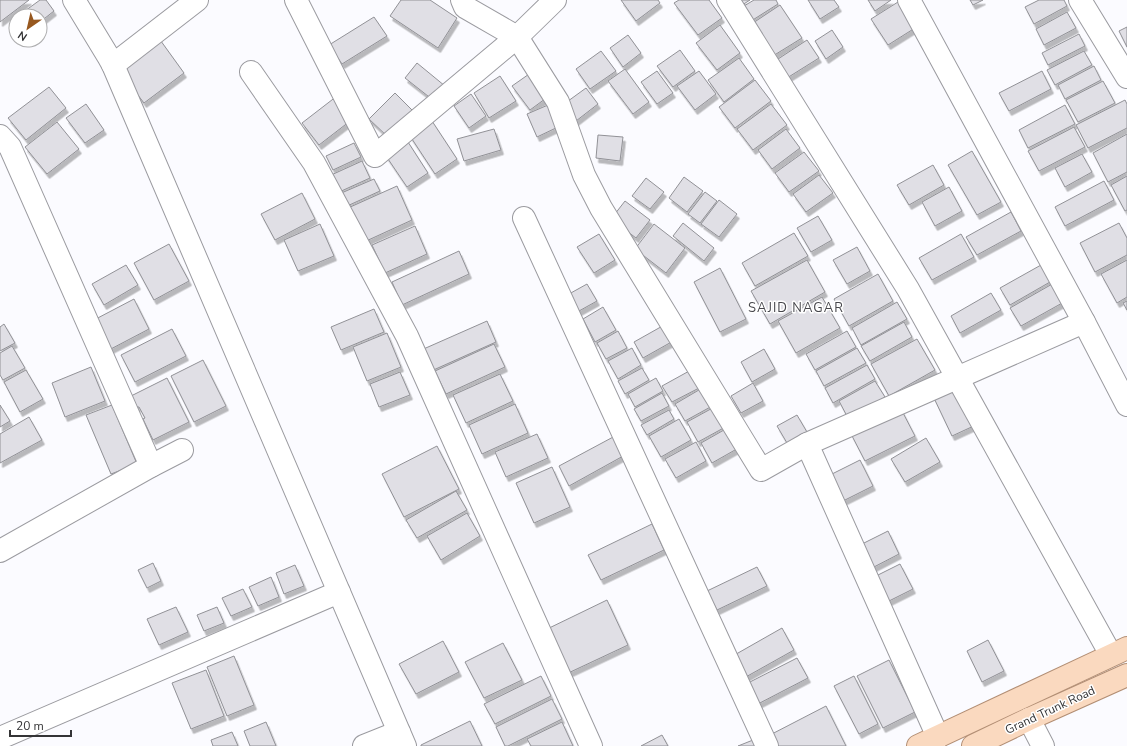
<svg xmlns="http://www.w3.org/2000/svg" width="1127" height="746" viewBox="0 0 1127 746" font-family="'Nunito Sans',sans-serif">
  <defs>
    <filter id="shadow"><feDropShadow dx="2.5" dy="4.5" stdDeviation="0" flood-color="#0004"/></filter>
  </defs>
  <rect width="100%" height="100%" fill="#fbfbff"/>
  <g fill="#e0dfe5" stroke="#919196" filter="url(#shadow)">
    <polygon points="0,0 29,0 0,22"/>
    <polygon points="40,0 46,0 54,11 40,22 40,16 18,16"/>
    <polygon points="401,0 430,0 457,18 438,48 390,16"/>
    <polygon points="621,0 658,0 660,3 636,21"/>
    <polygon points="679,0 709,0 722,18 698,35 674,3"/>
    <polygon points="734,0 750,0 739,7"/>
    <polygon points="754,0 776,0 778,4 748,23 739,9"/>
    <polygon points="808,0 834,0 839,7 820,19"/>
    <polygon points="868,0 891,0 875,11"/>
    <polygon points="970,0 983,0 973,5"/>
    <polygon points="1039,0 1064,0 1067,6 1034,24 1025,7"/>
    <polygon points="898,2 915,28 888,45 871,19"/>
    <polygon points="780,5 802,38 768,59 747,27"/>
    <polygon points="1067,12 1076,28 1044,45 1036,29"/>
    <polygon points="374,17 387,36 342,64 329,45"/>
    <polygon points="720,25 740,53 717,70 696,43"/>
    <polygon points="1127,27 1127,47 1119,31"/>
    <polygon points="832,30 843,47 826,59 815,41"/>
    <polygon points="1079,34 1085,46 1048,65 1042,53"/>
    <polygon points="628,35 641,53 623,67 610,48"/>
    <polygon points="158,37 184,73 144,103 117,68"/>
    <polygon points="807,40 819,58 787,78 775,61"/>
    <polygon points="680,50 695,71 673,87 657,66"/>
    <polygon points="601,51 616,71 590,89 576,69"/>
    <polygon points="1084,51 1092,65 1055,85 1047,70"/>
    <polygon points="739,58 754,79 724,102 708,80"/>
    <polygon points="417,63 445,86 433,100 405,78"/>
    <polygon points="1094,66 1101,80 1065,99 1058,85"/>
    <polygon points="625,69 649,102 633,114 608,81"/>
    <polygon points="657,71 673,93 657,104 641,82"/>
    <polygon points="699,71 716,94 695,110 677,86"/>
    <polygon points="1042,71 1051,89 1009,111 999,93"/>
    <polygon points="532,72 549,96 530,110 512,86"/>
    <polygon points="500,76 516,101 489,118 474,93"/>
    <polygon points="755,80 771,101 735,128 719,107"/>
    <polygon points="1103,81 1115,103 1078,122 1066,100"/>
    <polygon points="49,87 66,108 26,140 8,118"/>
    <polygon points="586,88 598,104 576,121 564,104"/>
    <polygon points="395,93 413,111 388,137 369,119"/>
    <polygon points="471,94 486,116 469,128 454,106"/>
    <polygon points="337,96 354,118 319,145 302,123"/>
    <polygon points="1125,100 1127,104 1127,128 1088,148 1076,125"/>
    <polygon points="86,104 104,130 85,143 66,118"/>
    <polygon points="771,104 787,125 753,150 737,129"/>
    <polygon points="548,105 558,127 537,137 527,114"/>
    <polygon points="1065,105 1075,124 1028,148 1019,130"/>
    <polygon points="432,121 457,159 435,174 410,136"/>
    <polygon points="57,122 79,149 47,174 25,147"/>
    <polygon points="1074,127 1085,147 1039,171 1028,151"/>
    <polygon points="494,129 501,150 464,161 457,139"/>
    <polygon points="786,129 800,148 772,169 758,150"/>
    <polygon points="1127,134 1127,172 1108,182 1093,153"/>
    <polygon points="598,135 623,137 620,161 596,158"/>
    <polygon points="408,142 428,173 407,187 386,156"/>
    <polygon points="354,143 361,157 333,170 326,156"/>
    <polygon points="972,151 1001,202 977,215 948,165"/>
    <polygon points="804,152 819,171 789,192 775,173"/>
    <polygon points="1082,154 1092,172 1065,187 1055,168"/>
    <polygon points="362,161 370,178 337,193 329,176"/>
    <polygon points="933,165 944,185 909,205 897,185"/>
    <polygon points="819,175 833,193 806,212 793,194"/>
    <polygon points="1127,176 1127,210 1125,211 1111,185"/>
    <polygon points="684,177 703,191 687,212 669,198"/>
    <polygon points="646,178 664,192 650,209 632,196"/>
    <polygon points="374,179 380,191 345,207 339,194"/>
    <polygon points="1104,181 1114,200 1065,226 1055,207"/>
    <polygon points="397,186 412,220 364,242 348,208"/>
    <polygon points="949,187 962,211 935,226 922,202"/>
    <polygon points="705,192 717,201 700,223 688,214"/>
    <polygon points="302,193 315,219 275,240 261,214"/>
    <polygon points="719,200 737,214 719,237 701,224"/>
    <polygon points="625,201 650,220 636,238 611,219"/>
    <polygon points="1011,212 1021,231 977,255 966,237"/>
    <polygon points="818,216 832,240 811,252 797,228"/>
    <polygon points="683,223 714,248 704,261 673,236"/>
    <polygon points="1119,223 1127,238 1127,255 1095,272 1080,243"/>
    <polygon points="320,224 334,256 298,271 284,240"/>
    <polygon points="654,224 685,248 666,273 635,249"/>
    <polygon points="415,226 427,254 385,273 372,245"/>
    <polygon points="794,233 808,256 755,286 742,263"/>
    <polygon points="599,234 615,260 594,273 577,247"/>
    <polygon points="961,234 974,257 932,280 919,258"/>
    <polygon points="169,244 189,281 154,300 134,263"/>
    <polygon points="857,247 870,271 847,284 833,260"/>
    <polygon points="459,251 469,274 402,305 392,282"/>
    <polygon points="807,260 825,292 770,324 751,291"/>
    <polygon points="1127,260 1127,297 1117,303 1101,274"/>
    <polygon points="126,265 138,285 104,305 92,284"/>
    <polygon points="1041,265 1050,282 1010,305 1000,288"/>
    <polygon points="720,268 746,319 720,332 694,282"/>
    <polygon points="878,274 893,301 849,326 834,299"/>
    <polygon points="1054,283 1064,302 1021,326 1010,308"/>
    <polygon points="587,284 597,301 579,311 569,294"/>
    <polygon points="991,293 1001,310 960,333 951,316"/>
    <polygon points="822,297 840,328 796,353 778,321"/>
    <polygon points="134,299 149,329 107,351 92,321"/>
    <polygon points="1127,301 1127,310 1123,303"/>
    <polygon points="897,302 907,319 861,345 852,328"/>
    <polygon points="603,307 616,330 595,342 583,319"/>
    <polygon points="374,309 384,332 341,350 331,327"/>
    <polygon points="487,321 496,342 429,372 419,351"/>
    <polygon points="904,322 912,337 870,361 861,346"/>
    <polygon points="4,324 15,343 0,351 0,327"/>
    <polygon points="666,324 675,340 643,358 634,342"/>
    <polygon points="172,329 186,356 135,382 121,355"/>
    <polygon points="618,331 627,348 606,359 597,343"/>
    <polygon points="847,331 856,347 815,370 806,354"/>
    <polygon points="387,333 401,367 367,381 353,347"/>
    <polygon points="917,339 935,370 889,396 871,364"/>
    <polygon points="494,344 505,367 446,394 435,371"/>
    <polygon points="12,346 25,368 3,380 0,375 0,353"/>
    <polygon points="632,348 641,365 618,379 608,361"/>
    <polygon points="857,348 866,363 824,386 816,371"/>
    <polygon points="764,349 775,369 752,382 741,362"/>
    <polygon points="203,360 226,406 194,422 171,376"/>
    <polygon points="867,365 875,379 833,403 825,388"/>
    <polygon points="91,367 105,401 65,417 52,383"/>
    <polygon points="642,368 649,380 625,394 618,381"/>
    <polygon points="26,370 43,399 20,412 4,382"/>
    <polygon points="691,370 701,387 672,402 662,386"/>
    <polygon points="400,372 410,395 379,407 370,384"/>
    <polygon points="500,374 513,401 466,423 453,395"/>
    <polygon points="167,378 189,422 153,440 143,419 145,418 139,407 137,407 131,396"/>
    <polygon points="656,378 663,391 635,407 628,394"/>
    <polygon points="875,381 885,397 848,418 839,401"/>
    <polygon points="753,383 763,401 741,413 731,396"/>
    <polygon points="958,383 978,424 952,436 933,396"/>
    <polygon points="704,387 714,405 685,421 675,404"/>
    <polygon points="662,393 669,406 641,421 634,409"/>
    <polygon points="515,404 528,433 482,454 469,425"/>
    <polygon points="0,405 10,421 0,427"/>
    <polygon points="112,405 137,464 111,474 86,415"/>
    <polygon points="718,405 729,425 698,442 687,422"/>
    <polygon points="901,409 915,436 865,461 851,434"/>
    <polygon points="669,410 674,419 647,435 641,425"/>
    <polygon points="797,415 807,432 787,443 777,426"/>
    <polygon points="29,417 42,440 0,463 0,434"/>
    <polygon points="679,419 691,440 661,457 649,436"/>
    <polygon points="731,426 742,446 712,463 701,443"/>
    <polygon points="537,434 548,458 506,477 495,452"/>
    <polygon points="615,436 625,455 569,486 559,466"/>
    <polygon points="926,438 940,462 905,482 891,459"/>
    <polygon points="696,442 706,461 676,478 665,459"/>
    <polygon points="437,446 459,489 404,517 382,474"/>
    <polygon points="860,460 873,486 837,504 824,478"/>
    <polygon points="552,467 570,507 534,523 516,483"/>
    <polygon points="456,491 467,510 417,538 406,520"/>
    <polygon points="467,513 480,536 441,560 427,536"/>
    <polygon points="652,524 664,550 601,580 588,555"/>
    <polygon points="888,531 899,554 872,568 860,545"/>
    <polygon points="153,563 161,581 147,588 138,570"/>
    <polygon points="900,564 913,589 885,603 872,578"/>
    <polygon points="295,565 304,586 284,594 276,573"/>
    <polygon points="757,567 767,586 717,610 707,591"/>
    <polygon points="271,577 279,597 258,606 249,587"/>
    <polygon points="243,589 252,607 231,616 222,598"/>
    <polygon points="607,600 628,645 564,675 543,631"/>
    <polygon points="176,607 188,632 159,645 147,619"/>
    <polygon points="217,607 224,623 204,631 197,615"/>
    <polygon points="782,628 794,650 744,678 731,657"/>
    <polygon points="988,640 1004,671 982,682 967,651"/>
    <polygon points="443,641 459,672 416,694 399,664"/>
    <polygon points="503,643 522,680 484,698 465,662"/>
    <polygon points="234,656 254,705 227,716 207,667"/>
    <polygon points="797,658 808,678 756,705 746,684"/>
    <polygon points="889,660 915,712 883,728 857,676"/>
    <polygon points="206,670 224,716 191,729 172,683"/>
    <polygon points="541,676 551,696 495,724 484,704"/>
    <polygon points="854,676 878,724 859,734 834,686"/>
    <polygon points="552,699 562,719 508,746 505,746 496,727"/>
    <polygon points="826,706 846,746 773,746 768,736"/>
    <polygon points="470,721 482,746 421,746 421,745"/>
    <polygon points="266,722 276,746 250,746 244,731"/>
    <polygon points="562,722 573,746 531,746 527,739"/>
    <polygon points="232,732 238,746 213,746 211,740"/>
    <polygon points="662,735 668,746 641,746"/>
    <polygon points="753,740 755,746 738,746"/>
  </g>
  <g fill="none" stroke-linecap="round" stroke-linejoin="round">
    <defs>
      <g id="minor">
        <polyline points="74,0 108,56 113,65 405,746"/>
        <polyline points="296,0 375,156 517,37 555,0"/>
        <polyline points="462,0 465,7 517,37 558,102 584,175 601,208 761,470 807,444"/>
        <polyline points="728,0 908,289 1111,655"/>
        <polyline points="909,0 1084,322 1127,405"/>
        <polyline points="1080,0 1127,77"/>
        <polyline points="113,65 197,0"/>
        <polyline points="251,72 314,163 407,336 591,746"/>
        <polyline points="0,136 10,147 151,466"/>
        <polyline points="524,218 767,746"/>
        <polyline points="0,551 151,466 182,450"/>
        <polyline points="1029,719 1043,746"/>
        <polyline points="938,737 807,444 1084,322"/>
        <polyline points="0,738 339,592"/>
        <polyline points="364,746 399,732"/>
      </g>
      <g id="major">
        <polyline points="918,746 1127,648"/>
        <polyline points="973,746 1029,719 1127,675"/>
      </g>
    </defs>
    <use href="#minor" stroke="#9b9ba0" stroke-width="24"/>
    <use href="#major" stroke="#b28e74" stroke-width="24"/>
    <use href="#minor" stroke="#fff" stroke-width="22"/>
    <use href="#major" stroke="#fad9bf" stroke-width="22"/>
  </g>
  <g text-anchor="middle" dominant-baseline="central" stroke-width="3" stroke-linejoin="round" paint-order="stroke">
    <g font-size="12" fill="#343436" stroke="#fff">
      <text transform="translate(1050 710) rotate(-25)">Grand Trunk Road</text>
    </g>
    <g font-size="13" letter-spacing="1" fill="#46464b" stroke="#fff">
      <text x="796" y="308">SAJID NAGAR</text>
    </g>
  </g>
  <g transform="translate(28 28) rotate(214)"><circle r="19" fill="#ffffff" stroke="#aeaeaf"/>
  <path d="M0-3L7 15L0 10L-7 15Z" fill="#97581f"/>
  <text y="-6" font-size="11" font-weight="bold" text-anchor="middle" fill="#343436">N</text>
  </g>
  <path d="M10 730v6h61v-6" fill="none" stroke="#343436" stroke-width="2"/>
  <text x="16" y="730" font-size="12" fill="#343436" stroke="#ffffff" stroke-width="3" paint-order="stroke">20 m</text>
</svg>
